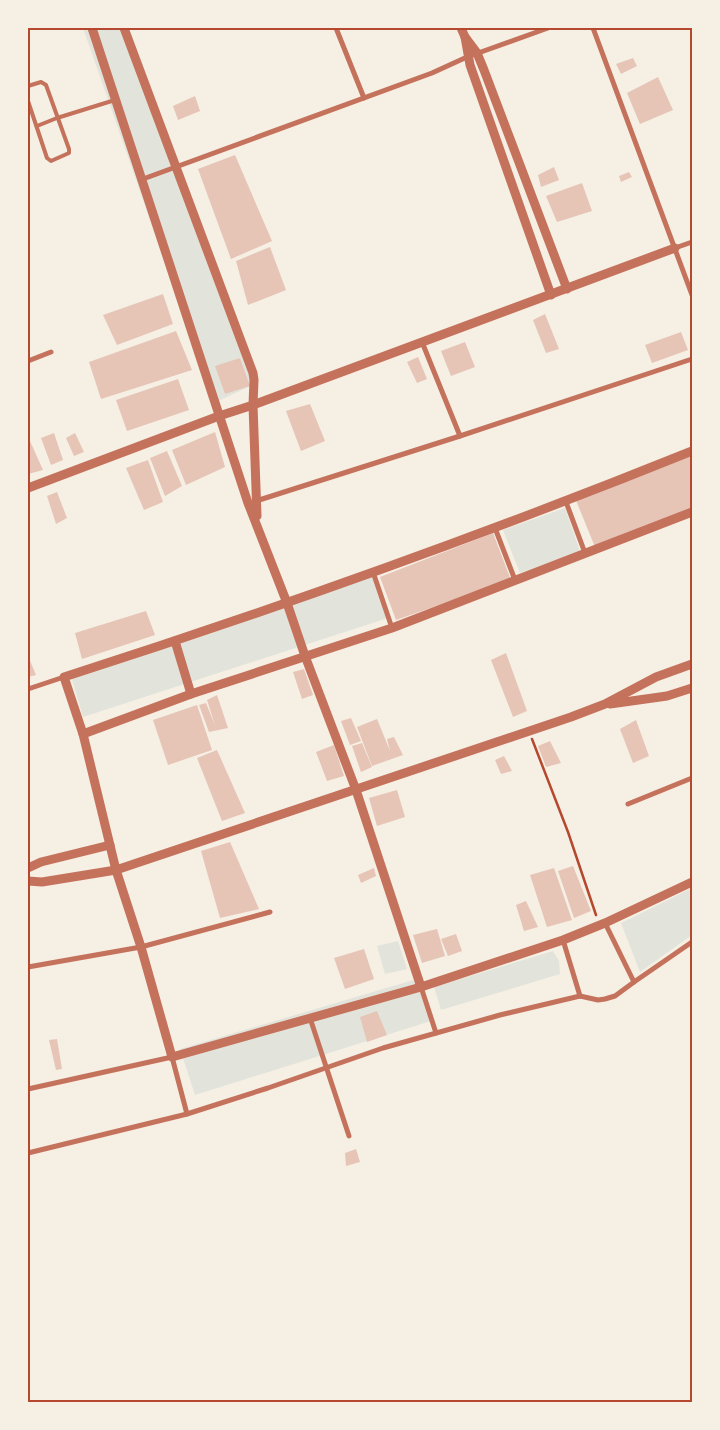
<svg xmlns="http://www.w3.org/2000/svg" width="720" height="1430" viewBox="0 0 720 1430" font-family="'Space Grotesk',sans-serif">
  <rect width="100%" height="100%" fill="#f6efe4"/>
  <g fill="#e2e4dc">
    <polygon points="83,28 128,28 255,384 214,403"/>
    <polygon points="565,508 580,551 520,573 503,530"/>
    <polygon points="373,572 388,618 83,717 71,676"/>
    <polygon points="692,888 692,935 640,972 621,923"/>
    <polygon points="398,941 407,969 385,974 377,946"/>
    <polygon points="553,951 559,961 560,974 441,1010 434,987"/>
    <polygon points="417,979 431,1021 195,1095 180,1049"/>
  </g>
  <g fill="#e6c5b7">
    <polygon points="633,58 637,66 621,74 616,64"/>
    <polygon points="658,77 673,110 640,124 627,93"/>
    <polygon points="195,96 200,111 178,120 173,106"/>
    <polygon points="235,155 272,241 231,259 198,169"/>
    <polygon points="554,167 559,180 541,187 538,175"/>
    <polygon points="629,172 632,177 621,182 619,176"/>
    <polygon points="582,183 592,211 557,222 546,196"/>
    <polygon points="270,247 286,290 248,305 236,261"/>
    <polygon points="163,294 173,324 117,345 103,315"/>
    <polygon points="545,314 559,349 546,353 533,320"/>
    <polygon points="176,331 192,370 101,399 89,362"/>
    <polygon points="681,332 688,350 652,363 645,345"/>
    <polygon points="465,342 475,367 451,376 441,351"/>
    <polygon points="418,357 427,379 417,383 407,362"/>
    <polygon points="240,358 250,386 225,394 215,366"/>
    <polygon points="178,379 189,410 127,431 116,400"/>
    <polygon points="310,404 325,441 301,451 286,411"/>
    <polygon points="215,432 225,467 186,485 172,450"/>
    <polygon points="54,433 63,460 51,465 41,438"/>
    <polygon points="75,433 84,452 74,456 66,438"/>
    <polygon points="30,441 43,470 28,474 28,442"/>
    <polygon points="167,451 182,486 165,496 150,458"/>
    <polygon points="692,452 692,510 595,547 575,498"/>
    <polygon points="148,460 163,502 144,510 126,468"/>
    <polygon points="57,492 67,518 56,524 47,496"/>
    <polygon points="493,533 511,580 396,620 380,577"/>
    <polygon points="146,611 155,635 82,659 75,633"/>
    <polygon points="506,653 527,711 513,717 491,660"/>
    <polygon points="28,656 36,675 28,677"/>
    <polygon points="304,669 313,695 302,699 293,672"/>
    <polygon points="217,695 228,728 209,732 199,705 206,703 215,725 207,700"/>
    <polygon points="197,705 212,750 168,765 153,720"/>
    <polygon points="351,718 361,741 350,745 341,721"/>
    <polygon points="377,719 390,751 387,739 394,737 403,755 372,766 357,727"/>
    <polygon points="636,720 649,756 633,763 620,729"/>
    <polygon points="550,741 561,763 546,767 538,746"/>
    <polygon points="362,743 372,767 361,772 352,746"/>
    <polygon points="334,745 344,776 327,781 316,752"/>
    <polygon points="217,750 245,813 222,821 197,758"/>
    <polygon points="504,756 512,771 501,774 495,760"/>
    <polygon points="397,790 405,817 377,826 369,798"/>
    <polygon points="230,842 259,909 220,918 201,851"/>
    <polygon points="573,866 591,911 574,918 558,871"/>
    <polygon points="374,868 376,876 361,883 358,875"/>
    <polygon points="554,868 572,920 547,927 530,875"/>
    <polygon points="526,901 538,927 524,931 516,905"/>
    <polygon points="437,929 445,956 422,963 413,935"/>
    <polygon points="456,934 462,951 448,956 441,939"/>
    <polygon points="364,949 374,979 345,989 334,958"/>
    <polygon points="377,1011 387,1035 367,1042 360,1017"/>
    <polygon points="57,1039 62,1069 56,1070 49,1040"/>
    <polygon points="356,1149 360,1162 346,1166 345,1153"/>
  </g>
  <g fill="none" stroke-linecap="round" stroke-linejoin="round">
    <polyline stroke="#b5482f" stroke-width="2.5" points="532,739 568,832 596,915"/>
    <g stroke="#c5725c" stroke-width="4">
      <polyline points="28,86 41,82 46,85 69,149 69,153 51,161 47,158 28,101"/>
      <polyline points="37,126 57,118 115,100"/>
    </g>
    <g stroke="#c5725c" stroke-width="5">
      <polyline points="336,28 364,98"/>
      <polyline points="593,28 692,295"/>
      <polyline points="143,179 432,73 467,57 548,28"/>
      <polyline points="675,248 692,242"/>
      <polyline points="422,342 460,436"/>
      <polyline points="28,361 51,352"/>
      <polyline points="256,501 460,436 692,359"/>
      <polyline points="566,502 585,553"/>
      <polyline points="495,528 515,580"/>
      <polyline points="373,572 392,628"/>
      <polyline points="28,689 64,677"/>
      <polyline points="628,804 692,778"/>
      <polyline points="563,940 580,996"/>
      <polyline points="28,967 141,947 270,912"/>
      <polyline points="634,982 692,942"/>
      <polyline points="421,987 436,1033"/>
      <polyline points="310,1018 349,1136"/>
      <polyline points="28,1089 172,1057 187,1114"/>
      <polyline points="28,1153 187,1114 268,1088 383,1048 500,1015 580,996 598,1000 605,999 615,996 634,982 605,923"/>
    </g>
    <g stroke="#c5725c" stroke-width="9">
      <polyline points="92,28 248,503 287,603 305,656 356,790 421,987"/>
      <polyline points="124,28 253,373 254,380 253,405 257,516"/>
      <polyline points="461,28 465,37 470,65 551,295"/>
      <polyline points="465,37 477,53 484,70 567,289"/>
      <path d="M 692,451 C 486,534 276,609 64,677 L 83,734 L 116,870 L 141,947 L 172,1057 L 421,987 L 563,940 L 605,923 L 692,882"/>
      <polyline points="28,488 219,416 253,405 675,248"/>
      <polyline points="175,641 191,694"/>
      <polyline points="610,704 667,696 692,688"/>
      <polyline points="83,734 191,694 392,628 692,512"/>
      <polyline points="28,868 41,862 110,845"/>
      <polyline points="28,881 42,882 116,870 571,717 605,704 656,677 692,664"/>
    </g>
  </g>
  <rect width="720" height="1430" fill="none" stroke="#f6efe4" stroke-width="58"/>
  <rect x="29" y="29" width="662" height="1372" fill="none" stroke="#b5482f" stroke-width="2"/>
</svg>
